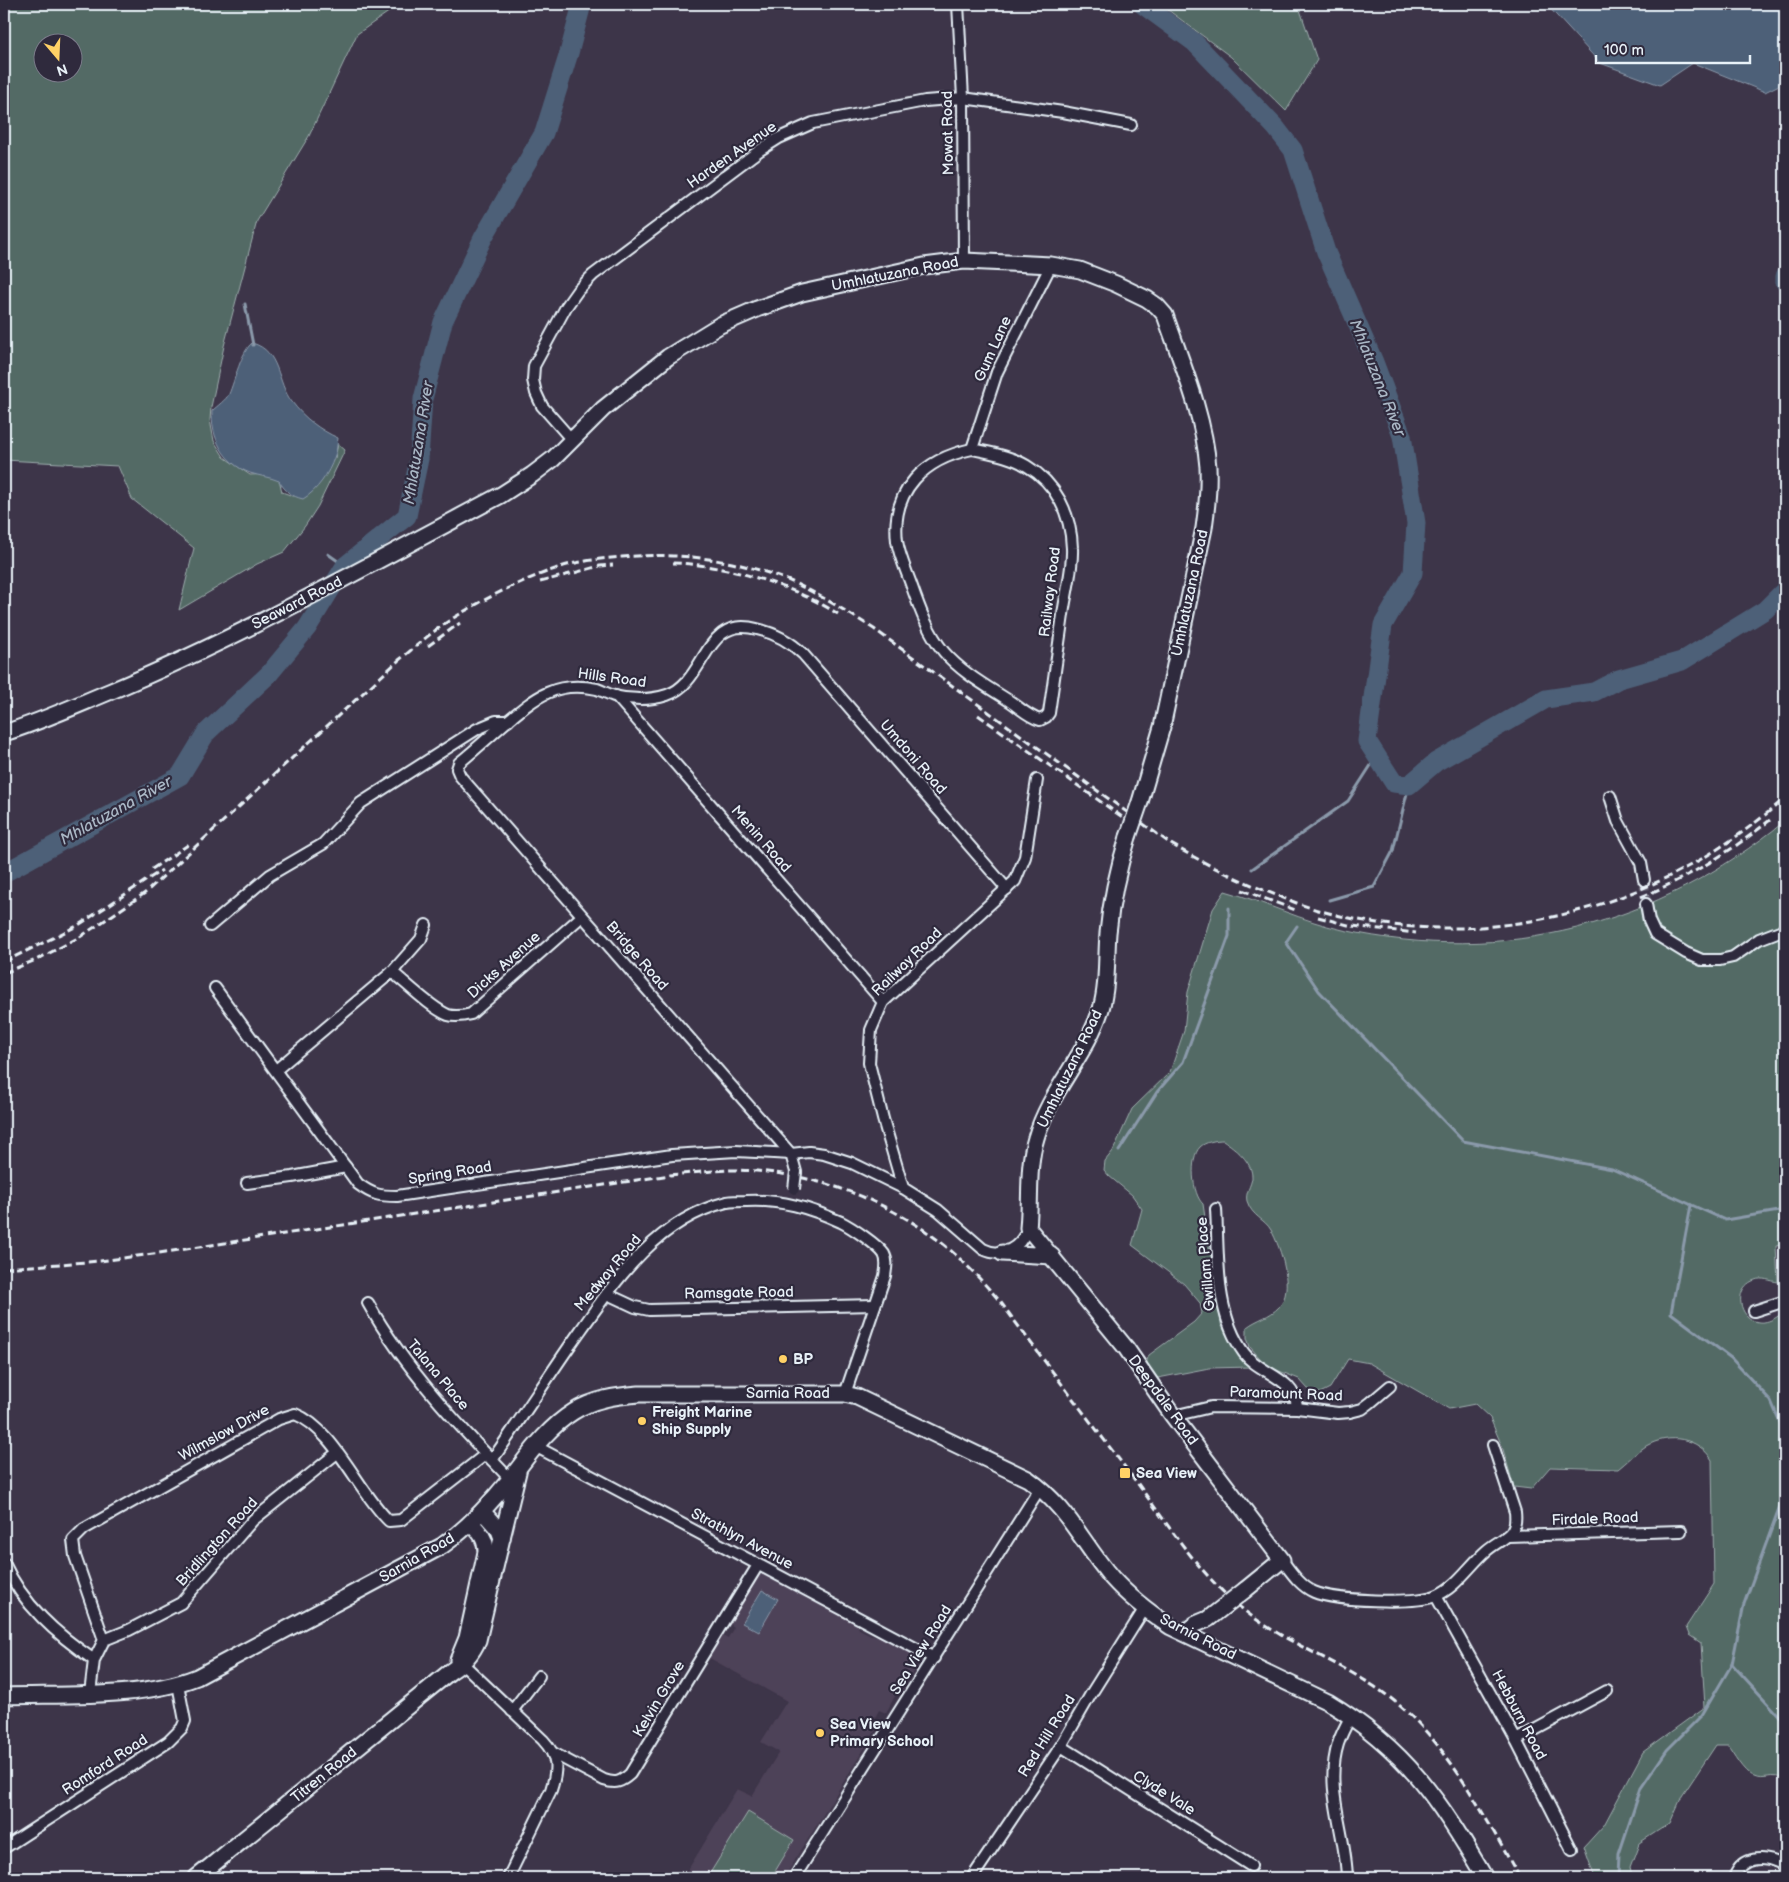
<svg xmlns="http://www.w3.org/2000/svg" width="1789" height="1882" viewBox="0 0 1789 1882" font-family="'Balsamiq Sans',sans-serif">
  <rect width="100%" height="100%" fill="#3d3549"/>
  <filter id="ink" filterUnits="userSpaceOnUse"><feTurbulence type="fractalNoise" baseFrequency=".02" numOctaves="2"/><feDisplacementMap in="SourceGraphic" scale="10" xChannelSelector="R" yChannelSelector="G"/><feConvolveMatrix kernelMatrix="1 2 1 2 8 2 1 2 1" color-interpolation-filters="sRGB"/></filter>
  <g filter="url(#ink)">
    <polygon fill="#4e4258" points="761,1572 856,1620 859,1629 873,1636 881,1635 922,1657 899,1695 896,1694 886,1713 879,1710 873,1721 879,1725 784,1878 683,1878 737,1789 752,1796 779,1752 761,1742 787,1701 706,1656 720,1634 728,1638 734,1627 728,1622"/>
    <g fill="#536a65" stroke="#9eaeae" fill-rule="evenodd">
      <path d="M 4,4 L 400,4 L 357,34 L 309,136 L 257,221 L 224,346 L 211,407 L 210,420 L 214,441 L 224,457 L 250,475 L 269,474 L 279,479 L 282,492 L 293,496 L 304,494 L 335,458 L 338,444 L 345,450 L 318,506 L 305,526 L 284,552 L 257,564 L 179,610 L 194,548 L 132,499 L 118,466 L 4,460 ZM 42,42 L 72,42 L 72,72 L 42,72 Z"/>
      <polygon points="1160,4 1298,4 1317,60 1286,111 1231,57"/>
      <path d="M 1785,821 L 1785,1244 L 1776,1246 L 1778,1282 C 1771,1281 1762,1277 1755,1280 C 1725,1290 1746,1342 1781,1314 L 1785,1377 L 1785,1780 C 1773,1772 1764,1781 1754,1776 C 1743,1771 1735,1754 1728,1745 L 1716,1745 L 1682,1796 L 1670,1823 L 1639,1843 L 1630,1867 L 1632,1878 L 1595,1878 L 1584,1847 L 1604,1825 L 1643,1752 L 1705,1707 L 1701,1643 L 1689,1635 L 1686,1627 L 1714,1584 L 1712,1460 C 1698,1437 1669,1433 1646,1446 C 1636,1452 1627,1462 1618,1469 L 1550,1467 L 1531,1489 L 1514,1487 L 1502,1446 L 1490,1418 L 1475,1404 L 1449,1409 L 1369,1363 L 1348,1359 L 1330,1388 L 1320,1393 L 1308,1389 L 1299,1379 L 1267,1366 L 1250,1347 L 1247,1338 L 1247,1327 C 1257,1319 1270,1317 1279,1307 C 1295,1290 1281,1248 1271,1230 C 1265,1219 1252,1217 1247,1201 C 1245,1193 1251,1186 1252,1178 C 1253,1162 1235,1148 1223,1140 C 1216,1140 1205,1142 1200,1147 C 1189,1158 1192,1194 1203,1204 L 1221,1324 C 1229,1341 1237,1355 1251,1367 L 1209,1368 L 1158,1378 C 1147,1373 1144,1366 1149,1355 L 1194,1322 L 1202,1313 L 1200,1303 L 1184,1284 L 1132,1245 L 1142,1209 L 1132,1195 L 1109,1176 L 1104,1170 L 1105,1161 L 1113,1151 L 1132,1109 L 1170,1072 L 1184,1031 L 1188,992 L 1213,909 L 1225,891 C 1265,902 1302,921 1343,930 C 1505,966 1657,925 1785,821 Z"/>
      <polygon points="748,1812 794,1840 771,1878 707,1878"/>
    </g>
    <g fill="#4d6078" stroke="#8b9aab">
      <polygon points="1546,4 1785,4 1785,82 1765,92 1693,63 1660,85 1600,63"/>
      <path d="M 252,343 C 281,351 276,382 292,402 C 304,418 320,430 338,438 C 337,444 337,452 334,458 C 329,473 317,491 303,499 C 291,496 286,492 279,481 C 270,477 259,476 250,473 C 223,463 211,437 212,411 C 217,406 226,400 229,394 C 235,380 241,352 252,343 Z"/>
      <polygon points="762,1590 778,1599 759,1632 742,1623"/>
    </g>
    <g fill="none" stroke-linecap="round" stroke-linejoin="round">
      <g stroke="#8b9aab" stroke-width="3">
        <polyline points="245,304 253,345"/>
        <polyline points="328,554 345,566"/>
        <polyline points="1252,869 1348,801 1377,756"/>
        <polyline points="1329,900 1374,887 1393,851 1409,785"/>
        <polyline points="1297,926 1286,942 1319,991 1463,1141 1612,1169 1725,1220 1785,1210"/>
        <polyline points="1119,1151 1157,1092 1183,1062 1229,936 1229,908"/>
        <polyline points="1691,1205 1671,1313 1731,1358 1771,1401 1785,1434"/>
        <polyline points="1785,1492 1744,1604 1732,1664 1785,1722"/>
        <polyline points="1618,1878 1619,1854 1641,1788 1667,1750 1702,1715 1732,1664"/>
      </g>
      <g stroke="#4d6078" stroke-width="19">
        <polyline points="1142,4 1194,42 1276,128 1293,150 1326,252 1374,362 1402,436 1416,523 1413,573 1383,625 1367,741 1394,783 1409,785 1436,762 1546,699 1594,692 1619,679 1682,661 1765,610 1785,590"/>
        <polyline points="1785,276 1785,282"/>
        <polyline points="4,873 180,776 206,733 269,674 307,628 345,566 407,516 419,459 423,399 443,322 483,238 544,133 569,53 582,4"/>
      </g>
      <polyline stroke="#575163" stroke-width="10" stroke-dasharray="10 5" stroke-linecap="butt" points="1644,880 1646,904"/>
      <defs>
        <g id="street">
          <polyline points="958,4 963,98 964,261"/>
          <polyline points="571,439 542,406 536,393 533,380 534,366 566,307 578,290 593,275 760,150 779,138 813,123 925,101 963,98 1063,112 1131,125"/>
          <path d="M 972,449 C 990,453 1011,456 1027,466 C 1056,483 1071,514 1072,548 C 1073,567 1067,589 1064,608 C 1059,643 1054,678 1049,713 L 1046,717 L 1040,720 C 1029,717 1020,708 1011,702 C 988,687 962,673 944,652 C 928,633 919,607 911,584 C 906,570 899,555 897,541 C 891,489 925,459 972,449 Z"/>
          <polyline points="972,449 997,372 1051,265"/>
          <polyline points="616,696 883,1002"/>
          <polyline points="1610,796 1618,821 1641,863 1644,880"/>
          <polyline points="1646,904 1649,921 1655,934 1686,953 1702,960 1720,960 1733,957 1759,939 1785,929"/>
          <polyline points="210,926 270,875 323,844 361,803 477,729 496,721 508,721"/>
          <path d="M 392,972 C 406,983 431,1008 448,1015 C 455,1017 463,1016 471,1014 L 582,916"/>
          <path d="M 215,988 L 358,1184 C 373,1195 379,1196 397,1196 L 672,1155 L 736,1151 L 791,1154 L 809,1152 L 824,1154 L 852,1163 L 903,1188 L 938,1210 L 983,1249 C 1003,1259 1020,1248 1028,1228"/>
          <polyline points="276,1070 392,972 421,939 426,925"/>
          <path d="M 796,1172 L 791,1154 L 460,776 L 457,769 L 459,763 C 475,750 490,736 505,723 C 535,698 555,680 597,689 C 603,691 608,694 614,696 C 631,700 651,700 667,695 C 707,682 703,614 757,629 C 774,633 791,642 803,654 L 1007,889"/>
          <polyline points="247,1183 292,1177 346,1167"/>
          <polyline points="903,1188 883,1119 869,1063 871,1030 883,1002 1015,881 1025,857 1037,780"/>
          <path d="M 1216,1209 C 1219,1256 1214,1312 1244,1353 C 1259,1374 1296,1377 1297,1408"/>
          <polyline points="607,1294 635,1307 649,1310 875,1305"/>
          <path d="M 368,1303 C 404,1368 459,1426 510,1479"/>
          <polyline points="1754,1311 1785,1301"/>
          <polyline points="1173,1416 1211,1407 1297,1408 1338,1413 1350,1412 1362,1409 1370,1403 1390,1386"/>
          <polyline points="535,1446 934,1658"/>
          <path d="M 492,1460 C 519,1422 544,1383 571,1344 C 612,1286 654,1220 727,1202 C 733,1201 740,1201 746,1201 C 781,1199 810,1208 841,1222 C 851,1227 878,1245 884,1254 C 888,1261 886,1269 885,1276 L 845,1394"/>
          <polyline points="1508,1536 1681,1531"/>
          <path d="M 1282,1560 C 1291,1572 1300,1586 1314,1592 C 1335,1601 1414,1604 1435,1596 C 1455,1589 1470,1565 1486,1551 C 1502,1537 1518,1537 1515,1512 L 1493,1445"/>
          <path d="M 4,1563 C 23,1605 56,1634 94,1660"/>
          <polyline points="1436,1596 1516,1740 1572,1850"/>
          <path d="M 104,1640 L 75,1556 L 73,1540 L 84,1529 L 279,1419 L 295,1414 C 334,1429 359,1493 389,1521 L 401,1520 L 486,1454"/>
          <path d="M 459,1660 L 543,1740 C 558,1756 558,1769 551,1790 L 508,1878"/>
          <polyline points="90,1694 94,1660 104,1640 129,1630 181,1603 253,1520 337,1453"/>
          <polyline points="512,1711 539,1676"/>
          <polyline points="1516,1740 1607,1691"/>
          <polyline points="1061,1746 1251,1866"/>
          <path d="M 553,1753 L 604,1780 C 616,1784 621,1782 630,1774 L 758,1565"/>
          <polyline points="4,1848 168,1742 182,1728 185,1721 178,1684"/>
          <polyline points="794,1878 1040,1488"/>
          <polyline points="972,1878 1061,1746 1091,1694 1145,1608"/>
          <path d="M 1347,1878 C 1346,1833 1324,1789 1338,1744 C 1341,1734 1346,1725 1351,1716"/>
          <path d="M 1734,1878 C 1743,1854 1766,1856 1785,1866"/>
        </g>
        <g id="secondary">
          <path d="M 4,733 C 40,722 75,706 109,692 C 244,636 372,563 501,495 L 532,475 L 553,459 L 603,409 L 668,357 L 720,325 L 757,309 L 802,293 L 924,266 L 964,261 L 1051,265 L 1080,270 L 1116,284 L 1147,299 L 1157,306 L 1165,315 C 1182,364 1204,415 1208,467 C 1209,487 1207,507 1204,528 L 1162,727 L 1140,802"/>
          <path d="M 1128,837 C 1118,869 1111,900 1108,933 C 1106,959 1108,984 1101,1009 C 1087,1054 1049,1092 1036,1138 C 1027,1167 1031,1198 1028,1228 L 1126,1348 L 1173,1416 L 1282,1560 L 1245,1590"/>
          <polyline points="1002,1253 1052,1256"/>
          <polyline points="502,1538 518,1472"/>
          <polyline points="1185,1632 1196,1624 1208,1619"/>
          <path d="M 458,1660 L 467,1638 L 486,1552 C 486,1539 480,1532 471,1523"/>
          <path d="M 4,1696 C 64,1694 141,1699 197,1677 L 442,1546 C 469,1527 490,1504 510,1479 C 529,1455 546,1429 573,1412 C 593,1399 616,1396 639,1394 L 845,1394 L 857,1397 L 1028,1479 C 1069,1508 1081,1542 1112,1578 C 1129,1597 1150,1613 1171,1627 L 1328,1702 C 1406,1749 1441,1802 1485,1878"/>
          <path d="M 196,1878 L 451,1671 C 464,1663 472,1654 478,1640 L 502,1538 L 499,1530 L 483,1512"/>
        </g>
      </defs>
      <use href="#street" stroke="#e8f1f8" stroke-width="14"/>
      <use href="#secondary" stroke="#e8f1f8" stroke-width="19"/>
      <use href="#street" stroke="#2f2a3d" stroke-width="10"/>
      <use href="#secondary" stroke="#2f2a3d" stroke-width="15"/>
      <g stroke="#e8f1f8" stroke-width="3" stroke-dasharray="8 4" stroke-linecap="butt">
        <path d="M 673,563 C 724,564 795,586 838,614"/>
        <polyline points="540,582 600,566 613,565"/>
        <polyline points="428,646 460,623"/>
        <polyline points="978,715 1135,826"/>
        <polyline points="152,869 191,843"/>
        <polyline points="1242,890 1298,911"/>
        <path d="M 1641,897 C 1687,878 1731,852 1770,820"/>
        <polyline points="1318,917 1352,926 1416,933"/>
        <polyline points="4,962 77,926 162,870"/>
        <path d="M 4,973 L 36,960 L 80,937 L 145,893 L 399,660 C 413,649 426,637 440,627 C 471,605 519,581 555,569 C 576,561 599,559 622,557 C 681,552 738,559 792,582 C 821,595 847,612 874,629 L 1171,844 C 1210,867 1251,886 1294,902 C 1400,941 1527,935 1631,893 C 1688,871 1740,838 1785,798"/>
        <path d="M 4,1268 L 100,1261 L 153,1254 L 670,1175 C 690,1173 711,1171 731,1170 C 806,1170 884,1197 943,1244 C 964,1261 981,1280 999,1300 C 1045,1362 1091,1423 1138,1484 C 1167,1524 1196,1568 1233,1601 C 1275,1639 1326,1655 1372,1685 C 1443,1730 1479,1808 1520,1878"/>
      </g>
      <defs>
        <polyline id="street-bridge" points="794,1189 796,1172"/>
        <g id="secondary-bridge">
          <polyline points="1128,837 1140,802"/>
          <polyline points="1208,1619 1245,1590"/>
        </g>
      </defs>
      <use href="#street-bridge" stroke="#e8f1f8" stroke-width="14" stroke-linecap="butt"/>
      <use href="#secondary-bridge" stroke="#e8f1f8" stroke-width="19" stroke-linecap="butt"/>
      <use href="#street-bridge" stroke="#2f2a3d" stroke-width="10"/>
      <use href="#secondary-bridge" stroke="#2f2a3d" stroke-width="15"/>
    </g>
  </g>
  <g fill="#ffd166" stroke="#2f2a3d" stroke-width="2">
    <circle cx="783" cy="1359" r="5"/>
    <circle cx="642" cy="1421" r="5"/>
    <rect x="1119" y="1467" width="12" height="12" rx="2.5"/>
    <circle cx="820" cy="1733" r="5"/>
  </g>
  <g text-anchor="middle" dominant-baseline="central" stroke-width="4.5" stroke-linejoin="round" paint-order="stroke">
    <g font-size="15" fill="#e8f1f8" stroke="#2f2a3d">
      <text transform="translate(948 133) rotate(-91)">Mowat Road</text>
      <text transform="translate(732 155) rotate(-35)">Harden Avenue</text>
      <text transform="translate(895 274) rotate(-11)">Umhlatuzana Road</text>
      <text transform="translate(993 349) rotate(-66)">Gum Lane</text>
      <text transform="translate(1050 592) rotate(-83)">Railway Road</text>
      <text transform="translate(1190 593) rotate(-78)">Umhlatuzana Road</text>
      <text transform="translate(297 603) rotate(-27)">Seaward Road</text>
      <text transform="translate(612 678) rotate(8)">Hills Road</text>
      <text transform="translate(913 757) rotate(49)">Umdoni Road</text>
      <text transform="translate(761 839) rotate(49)">Menin Road</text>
      <text transform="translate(637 956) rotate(49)">Bridge Road</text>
      <text transform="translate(907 962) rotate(-44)">Railway Road</text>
      <text transform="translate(504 965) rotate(-42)">Dicks Avenue</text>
      <text transform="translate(1070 1069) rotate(-64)">Umhlatuzana Road</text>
      <text transform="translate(450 1173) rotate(-9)">Spring Road</text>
      <text transform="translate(1206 1264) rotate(-95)">Gwillam Place</text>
      <text transform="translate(608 1273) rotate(-50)">Medway Road</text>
      <text transform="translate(739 1293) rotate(-1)">Ramsgate Road</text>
      <text transform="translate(438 1375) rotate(50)">Talana Place</text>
      <text x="788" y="1393">Sarnia Road</text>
      <text transform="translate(1286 1394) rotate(2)">Paramount Road</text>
      <text transform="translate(1163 1400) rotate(54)">Deepdale Road</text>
      <text transform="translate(224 1433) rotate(-29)">Wilmslow Drive</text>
      <text transform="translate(1595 1519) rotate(-2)">Firdale Road</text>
      <text transform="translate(742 1539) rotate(28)">Strathlyn Avenue</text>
      <text transform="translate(217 1542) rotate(-48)">Bridlington Road</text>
      <text transform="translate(417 1558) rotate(-30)">Sarnia Road</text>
      <text transform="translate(1198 1637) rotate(27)">Sarnia Road</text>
      <text transform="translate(921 1650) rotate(-58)">Sea View Road</text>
      <text transform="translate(659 1699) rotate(-59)">Kelvin Grove</text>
      <text transform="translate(1519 1715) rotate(62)">Hebburn Road</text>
      <text transform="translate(1047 1736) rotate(-58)">Red Hill Road</text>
      <text transform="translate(105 1765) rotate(-33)">Romford Road</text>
      <text transform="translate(324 1775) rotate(-39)">Titren Road</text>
      <text transform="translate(1164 1793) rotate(32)">Clyde Vale</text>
    </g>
    <g font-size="15" font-weight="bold" fill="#e8f1f8" stroke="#2f2a3d" text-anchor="start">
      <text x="793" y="1359">BP</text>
      <text x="652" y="1412">Freight Marine<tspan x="652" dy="17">Ship Supply</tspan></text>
      <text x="1136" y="1473">Sea View</text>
      <text x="830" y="1724">Sea View<tspan x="830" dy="17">Primary School</tspan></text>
    </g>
    <g font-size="16" font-style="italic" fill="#aab7c5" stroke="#2f2a3d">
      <text transform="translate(1377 378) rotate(68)">Mhlatuzana River</text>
      <text transform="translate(419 443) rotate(-81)">Mhlatuzana River</text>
      <text transform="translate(116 811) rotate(-29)">Mhlatuzana River</text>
    </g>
  </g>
  <rect width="1789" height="1882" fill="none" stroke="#2f2a3d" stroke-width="20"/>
  <rect x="10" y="10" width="1769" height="1862" fill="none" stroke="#e8f1f8" stroke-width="2" filter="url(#ink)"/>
  <g transform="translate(58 58) rotate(161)"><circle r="24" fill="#2f2a3d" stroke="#797a88"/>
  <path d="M0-4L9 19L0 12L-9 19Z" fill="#ffd166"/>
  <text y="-8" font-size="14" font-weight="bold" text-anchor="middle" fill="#e8f1f8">N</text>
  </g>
  <path d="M1596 55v8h154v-8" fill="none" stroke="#e8f1f8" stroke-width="2.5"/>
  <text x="1604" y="55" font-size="15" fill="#e8f1f8" stroke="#2f2a3d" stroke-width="4" paint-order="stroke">100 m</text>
</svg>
